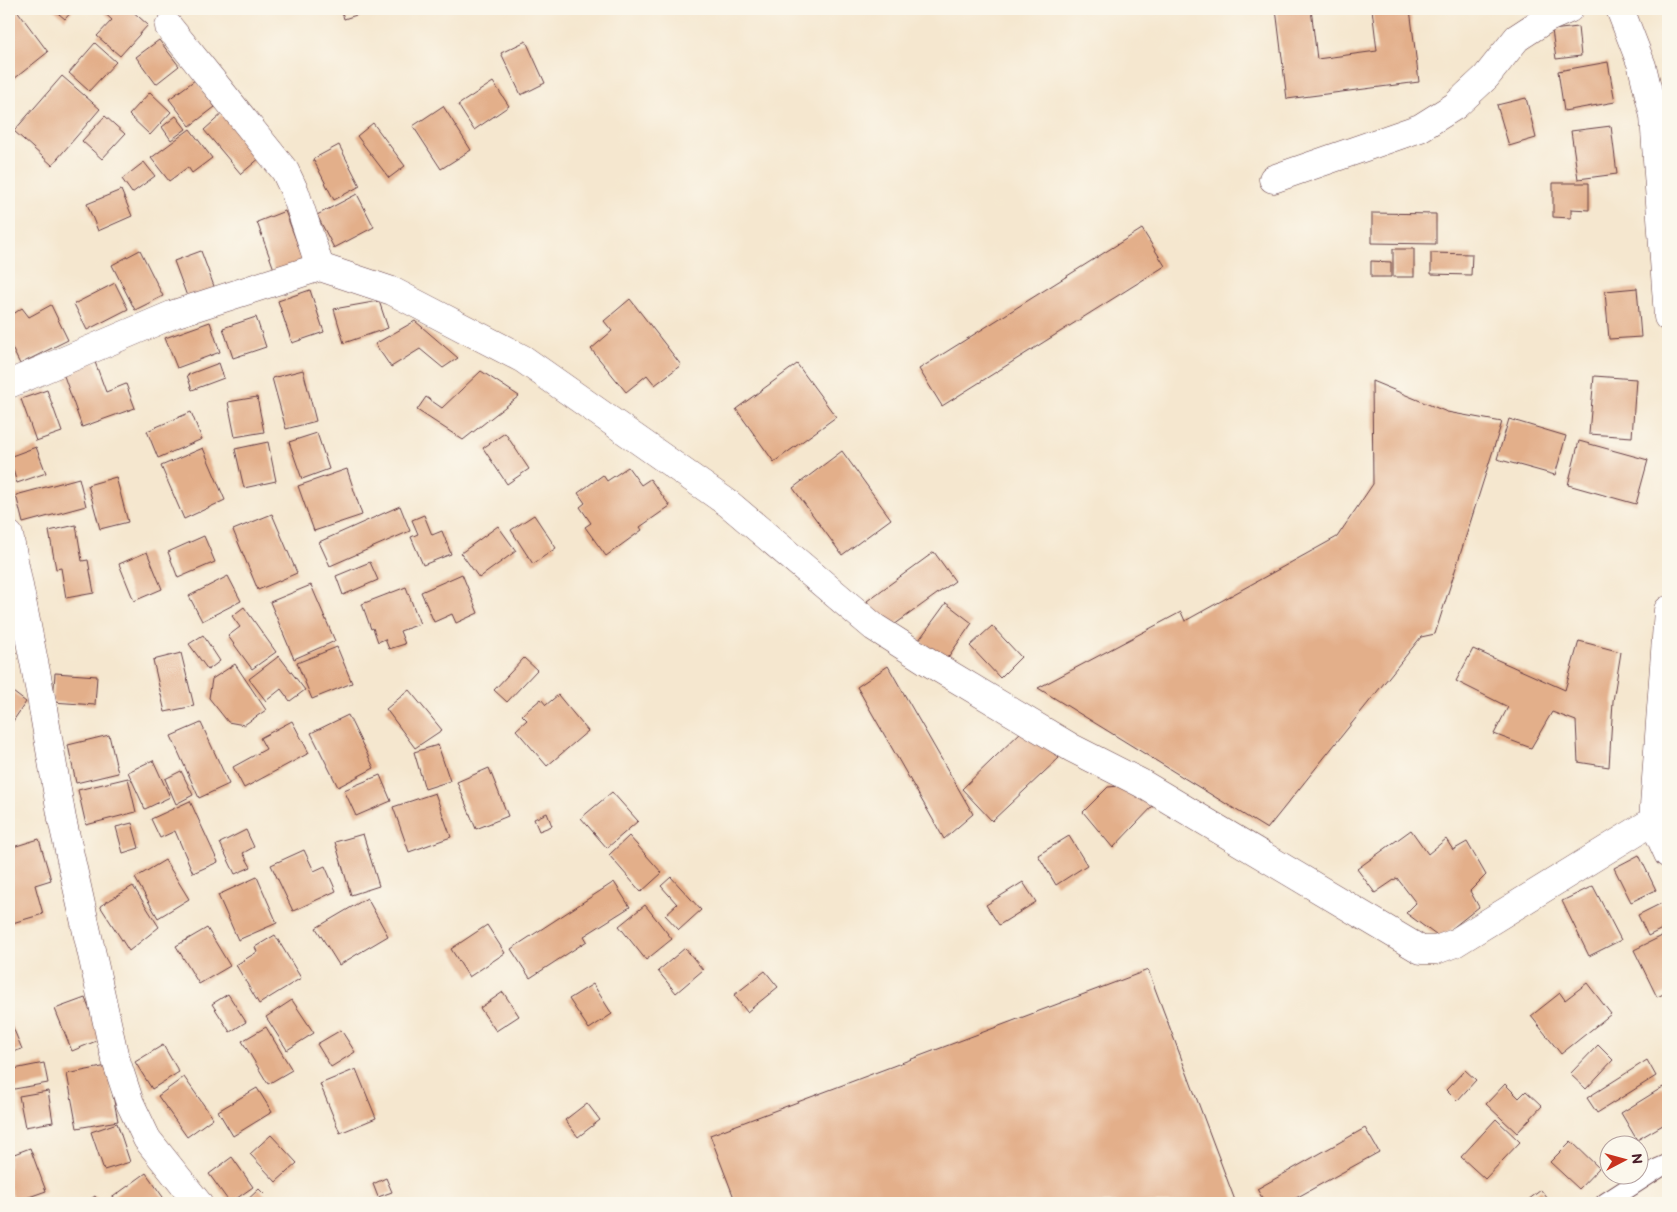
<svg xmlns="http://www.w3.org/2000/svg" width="1677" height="1212" viewBox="0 0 1677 1212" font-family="'Balsamiq Sans',sans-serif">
  <rect width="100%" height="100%" fill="#fbf7ec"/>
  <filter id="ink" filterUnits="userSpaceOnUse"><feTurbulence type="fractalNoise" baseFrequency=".02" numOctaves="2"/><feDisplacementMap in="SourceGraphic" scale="10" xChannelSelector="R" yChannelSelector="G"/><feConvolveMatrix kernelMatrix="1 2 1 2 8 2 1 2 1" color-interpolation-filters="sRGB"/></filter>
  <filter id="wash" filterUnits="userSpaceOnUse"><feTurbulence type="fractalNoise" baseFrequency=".0096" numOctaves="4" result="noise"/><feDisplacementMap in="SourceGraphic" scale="20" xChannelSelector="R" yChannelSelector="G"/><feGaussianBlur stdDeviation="1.12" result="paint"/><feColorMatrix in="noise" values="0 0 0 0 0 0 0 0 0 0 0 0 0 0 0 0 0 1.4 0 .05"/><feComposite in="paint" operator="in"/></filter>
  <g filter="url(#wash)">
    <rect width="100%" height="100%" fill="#f5e7cf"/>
    <g id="blocks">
      <g fill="#e3af8a">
        <polygon points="14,9 16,9 48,52 9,83 9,13"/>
        <polygon points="53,9 74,9 65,19"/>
        <polygon points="100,9 130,9 148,25 120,56 97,36 112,20"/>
        <polygon points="341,9 375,9 344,19"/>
        <polygon points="1276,9 1311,9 1317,59 1377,51 1372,9 1410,9 1419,82 1287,99"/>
        <polygon points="1578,27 1581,56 1556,59 1552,30"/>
        <polygon points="159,40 179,66 156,84 136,57"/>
        <polygon points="526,41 545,83 521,95 501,53"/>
        <polygon points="95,43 116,62 89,91 69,73"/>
        <polygon points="1608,62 1615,102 1564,111 1558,71"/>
        <polygon points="62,76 100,109 52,165 14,131"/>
        <polygon points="195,80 215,107 190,126 169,99"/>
        <polygon points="493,82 509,106 474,130 458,105"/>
        <polygon points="150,92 171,112 150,135 129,115"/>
        <polygon points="1526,98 1536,138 1509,146 1497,105"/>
        <polygon points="443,106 471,150 441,169 413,126"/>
        <polygon points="223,113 261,157 241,174 204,130"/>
        <polygon points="105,116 125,134 102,159 82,141"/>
        <polygon points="176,116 186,129 171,140 162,127"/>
        <polygon points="373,123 405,166 389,178 357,136"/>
        <polygon points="1611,126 1617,174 1578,179 1571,131"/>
        <polygon points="190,129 212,158 192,173 188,167 169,181 151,158"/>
        <polygon points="339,145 360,186 334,200 313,159"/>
        <polygon points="144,162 155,176 132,193 122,179"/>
        <polygon points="1553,183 1589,183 1589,210 1571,209 1571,218 1553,217"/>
        <polygon points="121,190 132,216 98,231 87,204"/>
        <polygon points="357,194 374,227 334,248 317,215"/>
        <polygon points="285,211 304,261 275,272 257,222"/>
        <polygon points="1372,213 1436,214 1436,244 1372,243"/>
        <polygon points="1142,229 1165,266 942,406 919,369"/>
        <rect x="1393" y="249" width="21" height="28"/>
        <polygon points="140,250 163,296 135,310 112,265"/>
        <polygon points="201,251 215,289 188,299 174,261"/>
        <polygon points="1431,253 1472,254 1471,275 1431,274"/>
        <polygon points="1371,261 1391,262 1391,277 1371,277"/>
        <polygon points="115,283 128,309 87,330 74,304"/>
        <polygon points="1637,288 1641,337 1609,339 1605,291"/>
        <polygon points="310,290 324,332 292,343 278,301"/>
        <polygon points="630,299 681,365 655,385 647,375 626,392 591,349 612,331 604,321"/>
        <polygon points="379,301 388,328 344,343 334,309"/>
        <polygon points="51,305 68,340 20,364 9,342 9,317 22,308 29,317"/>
        <polygon points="256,317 266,347 233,358 223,328"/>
        <polygon points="415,321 458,358 443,368 420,349 391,367 375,344"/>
        <polygon points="210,322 220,352 177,368 165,338"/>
        <polygon points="95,362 106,392 126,384 135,408 82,427 63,373"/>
        <polygon points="219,363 224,378 192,390 187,375"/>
        <polygon points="797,364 836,417 774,462 736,409"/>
        <polygon points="303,370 316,421 286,429 272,378"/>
        <polygon points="481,371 519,396 463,440 417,410 426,397 442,408"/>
        <polygon points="1594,376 1636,379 1632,437 1589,434"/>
        <polygon points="1372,381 1447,412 1502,422 1435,634 1421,637 1267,829 1038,688 1181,612 1185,621 1337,537 1373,484"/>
        <polygon points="47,390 62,432 36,441 21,399"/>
        <polygon points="257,397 264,432 235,437 228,402"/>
        <polygon points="191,412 202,439 158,458 147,431"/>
        <polygon points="1509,419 1566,436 1555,475 1497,459"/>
        <polygon points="317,433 329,469 302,479 289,442"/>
        <polygon points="505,433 529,469 507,484 483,448"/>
        <polygon points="1579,441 1648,460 1636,504 1568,485"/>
        <polygon points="268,442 276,481 244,488 235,449"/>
        <polygon points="36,447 46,473 17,483 9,457"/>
        <polygon points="203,448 225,500 184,519 161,466"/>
        <polygon points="842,451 891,519 842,555 793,488"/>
        <polygon points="628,467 641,485 650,479 670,506 640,527 642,530 606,556 585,527 591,523 580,507 585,503 578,493 603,475 607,481"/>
        <polygon points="347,469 362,515 314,531 298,486"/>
        <polygon points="116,477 128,522 100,529 88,485"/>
        <polygon points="79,478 86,506 23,523 16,495"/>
        <polygon points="400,506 410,531 330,566 319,542"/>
        <polygon points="272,514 297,573 258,590 233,530"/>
        <polygon points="424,515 432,535 442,531 451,554 423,565 411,537 418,534 412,520"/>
        <polygon points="534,515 556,548 533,564 511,530"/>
        <polygon points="76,525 82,561 88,560 94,593 66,598 61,568 56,569 49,531"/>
        <polygon points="498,526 516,551 479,578 461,553"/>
        <polygon points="204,536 215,562 178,578 168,552"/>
        <polygon points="147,552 162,589 134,601 119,564"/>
        <polygon points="934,552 955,581 887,630 867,601"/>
        <polygon points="370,562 378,580 343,595 336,576"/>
        <polygon points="462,574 478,613 456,623 452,614 434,622 421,592"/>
        <polygon points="228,576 241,601 202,621 189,596"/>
        <polygon points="311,585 335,641 294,659 270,602"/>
        <polygon points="406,587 420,624 400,631 405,644 389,649 385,639 378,642 373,628 371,629 362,604"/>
        <polygon points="946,603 972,623 946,660 919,640"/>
        <polygon points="244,607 276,652 252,669 228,636 240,627 232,616"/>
        <polygon points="992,626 1021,657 1000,678 970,646"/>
        <polygon points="203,635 220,661 208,670 189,644"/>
        <polygon points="1579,641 1621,652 1613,701 1609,767 1578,762 1576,721 1552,712 1531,748 1494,734 1508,707 1456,681 1473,649 1565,690"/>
        <polygon points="337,647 352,683 312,699 297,663"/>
        <polygon points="181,653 194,706 165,712 153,660"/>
        <polygon points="279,656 305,690 290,701 281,689 266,701 249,679"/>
        <polygon points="524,658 537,670 507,702 494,690"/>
        <polygon points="235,664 266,710 244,725 228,722 209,698 212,679"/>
        <polygon points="888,666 973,814 944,839 857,687"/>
        <polygon points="55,673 97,676 95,705 53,702"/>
        <polygon points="9,689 26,702 9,727"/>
        <polygon points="409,690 442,730 415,748 386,709"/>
        <polygon points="558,695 588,731 547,766 516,730 527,720 522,715 541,699 546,705"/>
        <polygon points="348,715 374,768 338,787 311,733"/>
        <polygon points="292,721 309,753 244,788 233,767 266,749 260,738"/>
        <polygon points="201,723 229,784 199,798 171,736"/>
        <polygon points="1024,729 1059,758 992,821 962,789"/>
        <polygon points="109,735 118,773 76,783 68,745"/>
        <polygon points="438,745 450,781 425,789 414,752"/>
        <polygon points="153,760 170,797 145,809 128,772"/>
        <polygon points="489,768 508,816 476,829 457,782"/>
        <polygon points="181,771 193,795 176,804 165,779"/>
        <polygon points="380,775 391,801 356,816 344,790"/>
        <polygon points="128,778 136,812 86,825 78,790"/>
        <polygon points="1132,785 1155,804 1113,848 1083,812 1108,787"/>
        <polygon points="612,792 638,821 607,848 581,818"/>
        <polygon points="435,793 451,837 409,852 393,807"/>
        <polygon points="190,801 218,862 193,873 175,831 160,838 151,819"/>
        <polygon points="547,813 552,826 539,831 534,819"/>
        <polygon points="132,823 139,848 123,853 116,827"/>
        <polygon points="246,830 254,847 243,853 251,867 235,874 220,843"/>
        <polygon points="1411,830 1428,854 1446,839 1453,850 1467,842 1486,875 1470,891 1479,907 1440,938 1406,913 1416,903 1397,878 1375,893 1357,869"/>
        <polygon points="363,834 379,886 351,895 335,842"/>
        <polygon points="629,836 662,873 641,892 609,855"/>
        <polygon points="1069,836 1087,865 1056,885 1038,855"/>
        <polygon points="9,838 10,838 13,847 39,839 51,880 35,885 43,914 9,924"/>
        <polygon points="304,850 314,871 325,866 336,891 293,911 271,865"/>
        <polygon points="1639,855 1656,890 1631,902 1614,868"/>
        <polygon points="165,860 189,899 158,918 135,878"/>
        <polygon points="257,877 277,923 238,940 218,895"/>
        <polygon points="671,877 701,910 679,930 665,915 677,904 661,886"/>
        <polygon points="614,882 630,907 584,936 587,941 530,978 511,949"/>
        <polygon points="1023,882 1036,902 999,925 986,905"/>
        <polygon points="133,886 159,927 129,951 100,906"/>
        <polygon points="1593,886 1621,940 1589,956 1562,901"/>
        <polygon points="367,898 388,936 339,965 316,928"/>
        <polygon points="1662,903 1668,915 1668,926 1648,936 1638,915"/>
        <polygon points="645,905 672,939 646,960 619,926"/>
        <polygon points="487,925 505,953 469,977 451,949"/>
        <polygon points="207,928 230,966 199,984 176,946"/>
        <polygon points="1666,934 1668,938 1668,992 1657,997 1634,950"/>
        <polygon points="275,935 301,978 259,1004 236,965 257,952 255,947"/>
        <polygon points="685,948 703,970 676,993 658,971"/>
        <polygon points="1148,970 1236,1203 736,1203 710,1135"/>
        <polygon points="765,971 778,987 747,1012 734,995"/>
        <polygon points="1587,983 1611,1014 1561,1054 1531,1016 1560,993 1565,1000"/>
        <polygon points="593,984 612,1014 589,1029 569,999"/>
        <polygon points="503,992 519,1016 496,1031 480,1008"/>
        <polygon points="228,994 246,1022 230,1032 212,1004"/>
        <polygon points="85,998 101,1039 72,1051 55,1009"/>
        <polygon points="292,1000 314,1033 287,1050 266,1017"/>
        <polygon points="9,1018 22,1049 9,1053"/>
        <polygon points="266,1027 292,1070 268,1084 242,1041"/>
        <polygon points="341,1030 355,1052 331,1067 317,1044"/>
        <polygon points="163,1045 179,1072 152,1089 135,1062"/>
        <polygon points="1598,1045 1613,1060 1586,1089 1570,1074"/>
        <polygon points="1647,1060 1656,1076 1597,1113 1587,1098"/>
        <polygon points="44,1063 48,1083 9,1090 9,1070"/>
        <polygon points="107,1066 118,1121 77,1128 67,1074"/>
        <polygon points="356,1069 376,1118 340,1133 320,1084"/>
        <polygon points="1465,1070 1476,1080 1457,1101 1446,1090"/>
        <polygon points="184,1077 213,1118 187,1137 158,1096"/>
        <polygon points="1505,1084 1519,1098 1526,1091 1542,1106 1517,1133 1486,1104"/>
        <polygon points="1663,1087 1668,1096 1668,1122 1637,1140 1621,1113"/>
        <polygon points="257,1088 272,1112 233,1136 218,1111"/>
        <polygon points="48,1091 53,1122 25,1127 19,1096"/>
        <polygon points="587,1103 600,1120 578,1137 565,1120"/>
        <polygon points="1496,1119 1520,1142 1485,1179 1461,1157"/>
        <polygon points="117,1123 130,1162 104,1170 91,1132"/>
        <polygon points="1365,1128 1379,1152 1287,1203 1265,1203 1257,1189"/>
        <polygon points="271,1135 297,1163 276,1182 250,1154"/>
        <polygon points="1571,1141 1599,1168 1579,1189 1550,1162"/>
        <polygon points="30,1148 46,1191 15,1202 9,1185 9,1156"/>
        <polygon points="232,1157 253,1187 230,1203 209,1174"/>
        <polygon points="146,1173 165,1200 161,1203 114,1203 110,1199"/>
        <polygon points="386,1178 392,1192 378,1197 373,1184"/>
        <polygon points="259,1189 273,1203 244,1203"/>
        <polygon points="1541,1190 1551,1203 1524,1203"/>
        <polygon points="95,1196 100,1203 85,1203"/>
      </g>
    </g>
  </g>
  <g filter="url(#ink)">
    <use href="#blocks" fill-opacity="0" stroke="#643d44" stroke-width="1"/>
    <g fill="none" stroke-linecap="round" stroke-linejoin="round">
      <defs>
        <polyline id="lane" points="1605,1203 1659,1168 1668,1164"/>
        <g id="street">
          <polyline points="1620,9 1642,66 1654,116 1668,317"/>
          <polyline points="169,27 285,171 295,192 320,267"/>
          <polyline points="1273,179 1420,128 1455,106 1486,77 1517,38 1546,19 1569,9"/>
          <polyline points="9,384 174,314 320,267 392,291 523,359 729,504 874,627 932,664 1072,748 1141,783 1421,950 1436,950 1455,943 1653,821"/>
          <polyline points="9,535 41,697 62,819 114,1054 130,1103 147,1139 198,1203"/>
          <polyline points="1668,610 1653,821 1668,854"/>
        </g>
      </defs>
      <use href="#lane" stroke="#643d44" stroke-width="21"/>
      <use href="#street" stroke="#643d44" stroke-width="29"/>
      <use href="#lane" stroke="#fff" stroke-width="19"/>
      <use href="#street" stroke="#fff" stroke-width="28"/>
    </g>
  </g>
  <rect width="1677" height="1212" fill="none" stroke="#fbf7ec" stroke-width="30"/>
  <g transform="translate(1624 1160) rotate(84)"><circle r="24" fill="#fbf7ec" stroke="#b4a19f"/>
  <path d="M0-4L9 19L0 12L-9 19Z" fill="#c8321e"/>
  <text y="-8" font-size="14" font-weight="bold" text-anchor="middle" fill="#4a1f2b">N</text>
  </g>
</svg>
